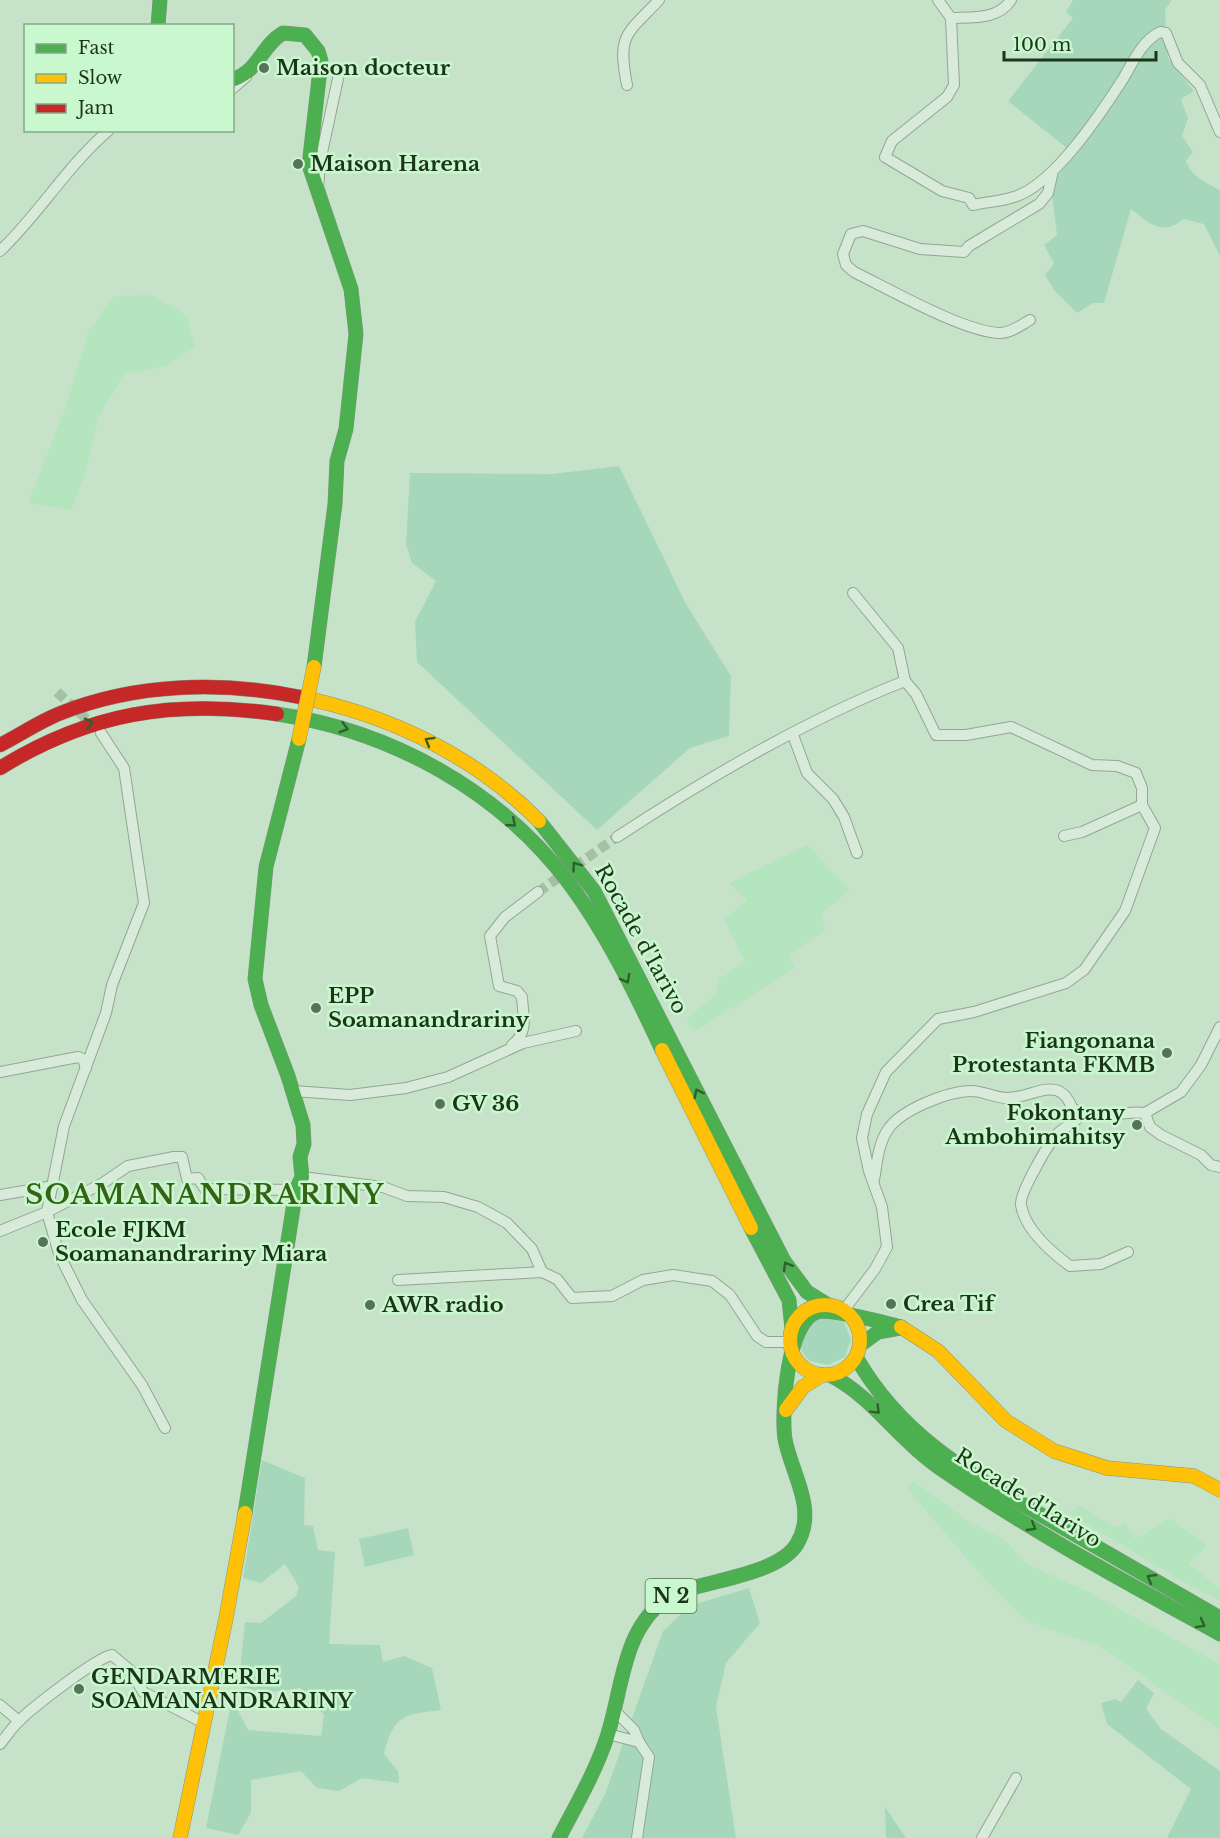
<svg xmlns="http://www.w3.org/2000/svg" width="1220" height="1838" viewBox="0 0 1220 1838" font-family="'Libre Baskerville',serif">
  <rect width="100%" height="100%" fill="#c6e3c9"/>
  <g fill="#b4e5bf">
    <polygon points="151,295 187,315 195,347 167,366 124,374 99,416 86,471 71,510 28,503 66,406 89,330 114,296"/>
    <polygon points="807,845 850,890 822,913 825,930 788,956 795,968 694,1032 686,1020 716,994 719,979 745,962 724,919 747,900 729,883"/>
    <polygon points="913,1481 970,1522 1005,1540 1026,1564 1087,1591 1220,1664 1220,1730 1101,1647 1026,1621 972,1565 907,1488"/>
    <polygon points="1079,1505 1115,1527 1125,1523 1135,1539 1170,1518 1207,1546 1189,1564 1220,1589 1220,1600 1192,1587 1069,1513"/>
  </g>
  <g fill="#a7d7bb">
    <path d="M 1073,0 L 1172,0 L 1165,10 L 1168,58 L 1194,91 L 1181,99 L 1188,118 L 1182,136 L 1193,152 L 1186,161 C 1192,177 1205,182 1220,190 L 1220,256 L 1204,224 L 1183,219 C 1164,237 1148,223 1131,209 L 1104,303 L 1093,303 L 1077,313 L 1055,291 L 1045,275 L 1054,263 L 1044,245 L 1057,235 L 1051,187 L 1073,153 L 1008,101 L 1073,18 L 1066,12 Z"/>
    <polygon points="619,466 686,604 731,676 729,736 690,748 597,830 417,662 415,622 436,581 412,563 406,544 410,473 552,474"/>
    <polygon points="821,1314 844,1322 851,1339 845,1357 828,1365 810,1361 802,1352 799,1334"/>
    <path d="M 262,1460 L 305,1478 L 304,1525 L 313,1526 L 318,1550 L 335,1552 L 329,1644 L 380,1645 L 383,1662 L 404,1656 L 432,1668 L 441,1710 C 404,1715 394,1714 384,1754 L 398,1771 L 399,1783 L 362,1778 L 339,1791 L 317,1788 L 301,1771 L 251,1780 L 251,1813 L 238,1835 L 206,1828 L 232,1699 L 248,1730 L 321,1736 L 324,1715 L 300,1688 L 267,1693 L 244,1687 L 240,1673 L 245,1622 L 261,1623 L 296,1596 L 299,1587 L 285,1564 L 261,1583 L 243,1578 Z"/>
    <polygon points="408,1528 414,1555 365,1567 359,1539"/>
    <polygon points="749,1588 760,1623 726,1663 716,1707 736,1838 582,1838 605,1794 663,1631 689,1606"/>
    <polygon points="1138,1680 1154,1693 1146,1709 1161,1729 1220,1771 1220,1838 1167,1838 1191,1789 1107,1724 1101,1703 1115,1699 1121,1702"/>
    <polygon points="885,1807 906,1838 886,1838"/>
  </g>
  <g fill="none" stroke-linecap="round" stroke-linejoin="round">
    <g stroke="#a4c0a6" stroke-width="10" stroke-dasharray="10 5" stroke-linecap="butt">
      <polyline points="57,692 94,726"/>
      <polyline points="538,892 617,837"/>
    </g>
    <defs>
      <g id="street">
        <path d="M 938,0 L 951,18 C 973,17 998,20 1011,0"/>
        <path d="M 951,18 L 954,85 L 947,97 L 892,141 L 885,157 L 942,191 L 969,198 L 973,205 C 987,202 1002,201 1014,197 C 1054,185 1101,113 1123,79 C 1133,62 1142,41 1160,32 L 1166,33 L 1178,63 L 1200,85 L 1220,132"/>
        <path d="M 627,85 C 617,34 626,35 659,0"/>
        <polyline points="232,89 246,77"/>
        <polyline points="318,189 320,162 339,74"/>
        <path d="M 0,251 C 39,214 67,166 109,130"/>
        <path d="M 1030,320 C 1021,325 1011,333 1000,333 C 964,332 889,289 854,272 L 846,265 L 843,254 L 851,234 L 863,231 L 920,249 L 964,252 L 969,246 L 1039,204 L 1048,193 L 1053,171"/>
        <polyline points="853,593 898,648 905,681"/>
        <polyline points="101,733 124,768 144,903 112,985 106,1013 64,1126 47,1212 59,1254 82,1300 142,1385 165,1428"/>
        <polyline points="793,735 807,773 833,799 844,817 857,853"/>
        <path d="M 617,837 C 707,778 805,720 905,681 L 916,694 L 936,735 L 966,735 L 1011,727 L 1092,765 L 1117,766 L 1136,773 L 1142,788 L 1142,805"/>
        <polyline points="1220,1027 1201,1065 1181,1092 1145,1113 1150,1127 1161,1135 1201,1155 1211,1165 1220,1167"/>
        <path d="M 512,1045 C 529,1032 523,1017 522,997 L 517,991 L 499,986 L 490,936 L 505,917 L 538,892"/>
        <polyline points="0,1072 78,1057 83,1059 86,1068"/>
        <polyline points="293,1091 350,1095 406,1088 448,1077 523,1043 576,1031"/>
        <path d="M 1073,1109 C 1103,1123 1115,1110 1145,1113"/>
        <polyline points="302,1177 383,1187 407,1196 444,1197 478,1207 507,1223 532,1249 542,1272"/>
        <path d="M 874,1180 C 877,1163 878,1143 889,1128 C 903,1109 949,1091 971,1091 C 984,1091 995,1098 1007,1098 C 1037,1098 1063,1068 1076,1120 C 1070,1125 1062,1129 1057,1134 C 1048,1144 1019,1194 1021,1205 C 1025,1229 1051,1252 1070,1266 L 1101,1264 L 1128,1252"/>
        <polyline points="0,1195 53,1186"/>
        <polyline points="0,1231 47,1212 103,1183 128,1166 174,1157 182,1157 187,1179 198,1178 205,1189 296,1190"/>
        <polyline points="398,1280 542,1272 557,1279 572,1298 612,1296 643,1280 673,1275 712,1281 730,1295 757,1336 766,1342 790,1342"/>
        <polyline points="844,1310 875,1269 887,1247 882,1207 869,1171 862,1138 867,1114 886,1072 938,1019 974,1012 1066,983 1084,970 1125,911 1155,828 1142,805 1082,832 1064,836"/>
        <polyline points="0,1705 19,1721"/>
        <polyline points="608,1734 639,1742 634,1730 614,1710"/>
        <path d="M 0,1744 C 6,1737 11,1729 17,1723 C 30,1709 96,1658 112,1655 L 131,1671 L 143,1692 L 204,1723"/>
        <polyline points="637,1838 649,1757 639,1742"/>
        <polyline points="982,1838 1016,1778"/>
      </g>
      <g id="fast">
        <polyline points="158,26 160,0"/>
        <path d="M 232,80 C 260,70 261,46 283,33 L 305,35 L 318,51 L 321,61 L 309,165 L 351,289 L 356,334 L 346,429 L 337,461 L 335,504 L 314,667"/>
        <path d="M 277,714 C 391,731 499,790 569,883 C 607,934 635,992 662,1050"/>
        <polyline points="539,821 594,891 784,1261 807,1292 828,1305"/>
        <polyline points="751,1228 789,1300 792,1329"/>
        <polyline points="860,1345 878,1332 900,1328"/>
        <path d="M 856,1357 C 906,1445 985,1482 1069,1531 C 1119,1560 1170,1589 1220,1618"/>
        <path d="M 830,1375 C 873,1397 898,1439 937,1466 C 1027,1529 1124,1581 1220,1634"/>
        <polyline points="245,1513 296,1190 302,1177 300,1157 304,1144 303,1125 288,1076 261,1005 255,979 266,867 299,739"/>
        <path d="M 559,1838 C 576,1805 595,1773 607,1737 C 624,1685 621,1628 672,1594 C 705,1581 778,1575 797,1544 C 818,1509 791,1473 785,1439 C 781,1412 787,1321 817,1312 C 829,1308 887,1323 901,1327"/>
      </g>
      <g id="slow">
        <path d="M 300,697 C 389,715 475,756 539,821"/>
        <polyline points="662,1050 751,1228"/>
        <circle cx="825" cy="1340" r="35"/>
        <polyline points="901,1327 938,1351 1006,1421 1054,1451 1107,1468 1194,1476 1220,1490"/>
        <polyline points="786,1410 803,1387 822,1375"/>
        <polyline points="180,1838 226,1618 245,1513"/>
      </g>
      <g id="jam">
        <path d="M 0,745 C 20,735 40,721 61,713 C 136,683 222,681 300,697"/>
        <path d="M 0,768 C 89,713 173,699 277,714"/>
      </g>
    </defs>
    <use href="#street" stroke="#91a791" stroke-width="12"/>
    <use href="#fast" stroke="#819782" stroke-width="15"/>
    <use href="#slow" stroke="#819782" stroke-width="15"/>
    <use href="#jam" stroke="#819782" stroke-width="15"/>
    <use href="#street" stroke="#d8ebda" stroke-width="10"/>
    <use href="#fast" stroke="#4caf50" stroke-width="14"/>
    <use href="#slow" stroke="#ffc107" stroke-width="14"/>
    <use href="#jam" stroke="#c62828" stroke-width="14"/>
    <defs>
      <polyline id="slow-bridge" points="299,739 314,667"/>
    </defs>
    <use href="#slow-bridge" stroke="#819782" stroke-width="15" stroke-linecap="butt"/>
    <use href="#slow-bridge" stroke="#ffc107" stroke-width="14"/>
  </g>
  <defs><path id="oneway-chevron" d="M-2-3.5L2.5 0L-2 3.5" fill="none" stroke-width="1.6" stroke-linecap="round" stroke-linejoin="round" transform="scale(1.5)"/></defs>
  <g stroke="#2d602c">
    <use href="#oneway-chevron" transform="translate(89 723) rotate(-14)"/>
    <use href="#oneway-chevron" transform="translate(344 728) rotate(16)"/>
    <use href="#oneway-chevron" transform="translate(429 741) rotate(-150)"/>
    <use href="#oneway-chevron" transform="translate(512 823) rotate(41)"/>
    <use href="#oneway-chevron" transform="translate(576 866) rotate(-126)"/>
    <use href="#oneway-chevron" transform="translate(626 979) rotate(62)"/>
    <use href="#oneway-chevron" transform="translate(698 1093) rotate(-117)"/>
    <use href="#oneway-chevron" transform="translate(787 1266) rotate(-121)"/>
    <use href="#oneway-chevron" transform="translate(876 1410) rotate(45)"/>
    <use href="#oneway-chevron" transform="translate(1032 1527) rotate(31)"/>
    <use href="#oneway-chevron" transform="translate(1151 1578) rotate(-150)"/>
    <use href="#oneway-chevron" transform="translate(1201 1624) rotate(29)"/>
  </g>
  <g fill="#587257" stroke="#c9f7ce" stroke-width="2">
    <circle cx="264" cy="68" r="6"/>
    <circle cx="298" cy="164" r="6"/>
    <circle cx="316" cy="1008" r="6"/>
    <circle cx="1167" cy="1053" r="6"/>
    <circle cx="440" cy="1104" r="6"/>
    <circle cx="1137" cy="1125" r="6"/>
    <circle cx="43" cy="1242" r="6"/>
    <circle cx="891" cy="1304" r="6"/>
    <circle cx="370" cy="1305" r="6"/>
    <circle cx="79" cy="1689" r="6"/>
  </g>
  <g text-anchor="middle" dominant-baseline="central" stroke-width="5" stroke-linejoin="round" paint-order="stroke">
    <rect fill="#c9f7ce" stroke="#506f4f" stroke-width="1.5" x="645.5" y="1579" width="51" height="34" rx="4.5"/>
    <g font-size="20" font-weight="bold" fill="#1c3519">
      <text x="671" y="1596">N 2</text>
    </g>
    <g font-size="21" font-weight="bold" fill="#1c3519" stroke="#c9f7ce" text-anchor="start">
      <text x="276" y="68">Maison docteur</text>
      <text x="310" y="164">Maison Harena</text>
      <text x="328" y="996">EPP<tspan x="328" dy="24">Soamanandrariny</tspan></text>
      <text x="1155" y="1041" text-anchor="end">Fiangonana<tspan x="1155" dy="24">Protestanta FKMB</tspan></text>
      <text x="452" y="1104">GV 36</text>
      <text x="1125" y="1113" text-anchor="end">Fokontany<tspan x="1125" dy="24">Ambohimahitsy</tspan></text>
      <text x="55" y="1230">Ecole FJKM<tspan x="55" dy="24">Soamanandrariny Miara</tspan></text>
      <text x="903" y="1304">Crea Tif</text>
      <text x="382" y="1305">AWR radio</text>
      <text x="91" y="1677">GENDARMERIE<tspan x="91" dy="24">SOAMANANDRARINY</tspan></text>
    </g>
    <g font-size="21" fill="#1c3519" stroke="#c9f7ce">
      <text transform="translate(641 939) rotate(61)">Rocade d'Iarivo</text>
      <text transform="translate(1028 1498) rotate(32)">Rocade d'Iarivo</text>
    </g>
    <g font-size="27" font-weight="bold" letter-spacing="1.5" fill="#346316" stroke="#c9f7ce">
      <text x="205" y="1194">SOAMANANDRARINY</text>
    </g>
  </g>
  <rect x="24" y="24" width="210" height="108" fill="#c9f7ce" stroke="#84a986" stroke-width="1.5"/>
  <rect x="36" y="44" width="30" height="9" fill="#4caf50" stroke="#84a986" stroke-width="1.5"/>
  <text x="78" y="54" font-size="18" fill="#1c3519">Fast</text>
  <rect x="36" y="74" width="30" height="9" fill="#ffc107" stroke="#84a986" stroke-width="1.5"/>
  <text x="78" y="84" font-size="18" fill="#1c3519">Slow</text>
  <rect x="36" y="104" width="30" height="9" fill="#c62828" stroke="#84a986" stroke-width="1.5"/>
  <text x="78" y="114" font-size="18" fill="#1c3519">Jam</text>
  <path d="M1004 51v9h152v-9" fill="none" stroke="#1c3519" stroke-width="3"/>
  <text x="1013" y="51" font-size="18" fill="#1c3519" stroke="#c9f7ce" stroke-width="4.5" paint-order="stroke">100 m</text>
</svg>
